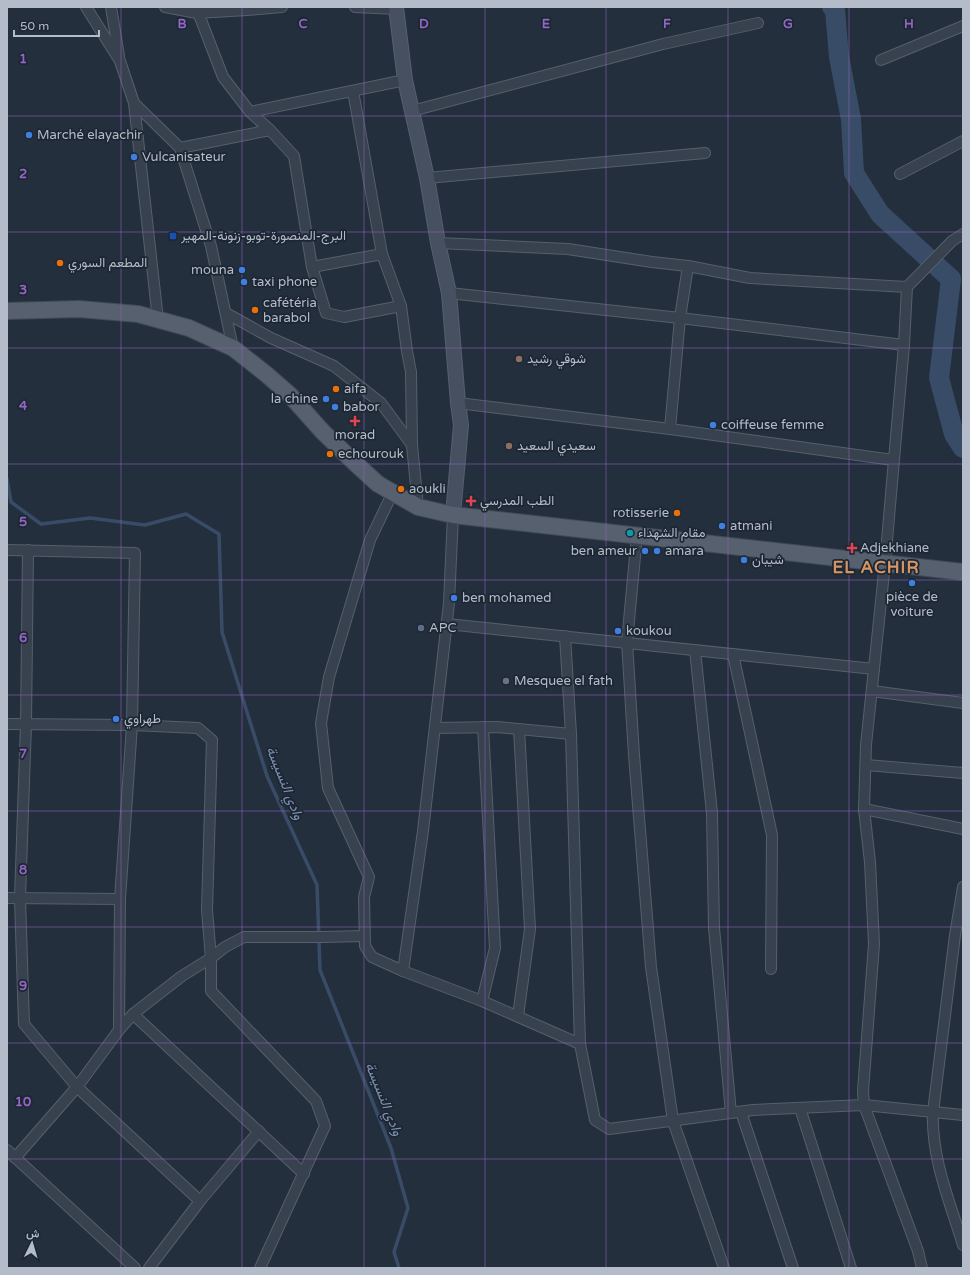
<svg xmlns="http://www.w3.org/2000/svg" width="970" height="1275" viewBox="0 0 970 1275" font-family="'Varela Round',Vazirmatn,sans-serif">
  <rect width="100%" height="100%" fill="#242f3e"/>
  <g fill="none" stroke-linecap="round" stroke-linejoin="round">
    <polyline stroke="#394c67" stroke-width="3.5" points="7,479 11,502 41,524 90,518 145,525 186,514 219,534 222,632 267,776 317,885 320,970 391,1148 408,1208 394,1252 399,1268"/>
    <polyline stroke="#394c67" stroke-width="20" points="832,7 835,10 839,57 851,119 854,173 880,214 951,279 939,378 954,434 963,448"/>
    <defs>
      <g id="street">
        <polyline points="86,7 120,61 134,103 158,320"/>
        <polyline points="111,7 119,56"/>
        <polyline points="165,7 197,13 247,10 282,7"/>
        <polyline points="196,7 223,77 250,112 270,130 294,156 312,267 326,313 344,317 401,306"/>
        <polyline points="355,7 396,9"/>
        <polyline points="881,60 963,26"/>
        <polyline points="353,91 382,254 401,306 407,351 411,372 412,445 418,507"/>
        <polyline points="134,103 180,148 211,246 233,348"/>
        <polyline points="412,111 663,44 758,23"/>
        <polyline points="250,112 405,80"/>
        <polyline points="180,148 270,130"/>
        <polyline points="900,174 963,141"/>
        <polyline points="427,178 705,153"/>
        <polyline points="438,243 568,249 652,262 688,266 750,278 907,287 904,345 885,563 866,745 864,809 963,829"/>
        <polyline points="312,267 382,254"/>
        <polyline points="907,287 952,241 963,234"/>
        <polyline points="449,293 680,318 904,345"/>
        <polyline points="226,313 271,338 334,366 381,403 412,445"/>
        <polyline points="458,403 670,429 893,460"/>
        <polyline points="670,429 680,318 688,266"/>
        <polyline points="393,492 370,540 329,677 321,723 328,788 369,877 364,897 365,946 372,957 403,971"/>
        <polyline points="453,515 449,603 423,831 403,971 482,1001 580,1044"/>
        <polyline points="637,535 627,642 634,755 651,967 673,1121 724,1268"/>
        <polyline points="7,550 135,553 132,725 120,899 119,1030 77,1087 15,1158"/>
        <polyline points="28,550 26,724 20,898 24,1024 77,1087 200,1201"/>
        <polyline points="447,624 874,669"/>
        <polyline points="565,636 571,734 580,1044 595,1120 609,1129 753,1110 864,1105 963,1115"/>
        <polyline points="695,650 712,813 714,928 731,1113"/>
        <polyline points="733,654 772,835 771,969"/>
        <polyline points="872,691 963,703"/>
        <polyline points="7,724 132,725 198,728 212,740 207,910 211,958 211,991 316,1101 325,1126 260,1268"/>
        <polyline points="435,728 497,727 571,734"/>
        <polyline points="866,765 963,773"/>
        <polyline points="864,809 870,862 874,944 863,1091 864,1105 918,1251 922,1268"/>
        <path d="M 963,887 L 955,935 L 933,1112 C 931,1158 950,1202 963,1245"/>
        <polyline points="7,898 120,899"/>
        <polyline points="482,1001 495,948 483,727"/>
        <polyline points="133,1014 182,976 211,958 225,947 244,937 324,937 364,936"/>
        <polyline points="518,1016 530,929 519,729"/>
        <polyline points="119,1030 133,1014 304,1174"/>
        <polyline points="800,1108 851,1268"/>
        <polyline points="741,1112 793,1268"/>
        <polyline points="7,1150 135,1268"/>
        <polyline points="149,1268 200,1201 259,1131"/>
      </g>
      <polyline id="secondary" points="396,7 405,80 427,178 438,243 449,293 458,403 461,425 453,515"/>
      <polyline id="primary" points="7,311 79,309 138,314 189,328 233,348 266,374 290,395 322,431 355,463 378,484 418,507 453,515 963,572"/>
    </defs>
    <use href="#street" stroke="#565f6c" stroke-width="12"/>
    <use href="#secondary" stroke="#565f6c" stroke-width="16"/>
    <use href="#primary" stroke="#414a57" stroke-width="18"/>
    <use href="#street" stroke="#38414e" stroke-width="10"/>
    <use href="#secondary" stroke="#465061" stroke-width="14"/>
    <use href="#primary" stroke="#56606e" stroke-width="16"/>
  </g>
  <path fill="none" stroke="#9266c3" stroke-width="1" stroke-opacity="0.55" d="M 121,7 L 121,1268M 242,7 L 242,1268M 364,7 L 364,1268M 485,7 L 485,1268M 606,7 L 606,1268M 728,7 L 728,1268M 849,7 L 849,1268M 7,116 L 963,116M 7,232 L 963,232M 7,348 L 963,348M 7,464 L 963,464M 7,580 L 963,580M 7,695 L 963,695M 7,811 L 963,811M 7,927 L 963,927M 7,1043 L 963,1043M 7,1159 L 963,1159"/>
  <g fill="#3f7fe0" stroke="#1d2633" stroke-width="1.5">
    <circle cx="29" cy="135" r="4"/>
    <circle cx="134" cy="157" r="4"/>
    <circle cx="242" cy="270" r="4"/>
    <circle cx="244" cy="282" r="4"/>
    <circle cx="326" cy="399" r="4"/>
    <circle cx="335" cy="407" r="4"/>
    <circle cx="713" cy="425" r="4"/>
    <circle cx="722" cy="526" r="4"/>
    <circle cx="645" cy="551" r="4"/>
    <circle cx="657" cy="551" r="4"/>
    <circle cx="744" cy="560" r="4"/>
    <circle cx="912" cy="583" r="4"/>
    <circle cx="454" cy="598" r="4"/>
    <circle cx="618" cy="631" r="4"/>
    <circle cx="116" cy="719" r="4"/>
  </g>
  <rect fill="#1a4fb4" stroke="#1d2633" stroke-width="1.5" x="169" y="232" width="8" height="8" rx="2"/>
  <g fill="#e8710a" stroke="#1d2633" stroke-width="1.5">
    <circle cx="60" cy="263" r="4"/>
    <circle cx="255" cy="310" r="4"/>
    <circle cx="336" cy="389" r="4"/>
    <circle cx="330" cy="454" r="4"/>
    <circle cx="401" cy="489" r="4"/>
    <circle cx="677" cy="513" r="4"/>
  </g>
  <g fill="#8d6e63" stroke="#1d2633" stroke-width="1.5">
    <circle cx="519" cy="359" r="4"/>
    <circle cx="509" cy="446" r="4"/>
  </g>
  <g fill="#e0444e" stroke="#1d2633" stroke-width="1.5">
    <path d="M353 415h4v4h4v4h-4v4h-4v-4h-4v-4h4z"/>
    <path d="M469 495h4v4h4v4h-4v4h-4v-4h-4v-4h4z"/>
    <path d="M850 542h4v4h4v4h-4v4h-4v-4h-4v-4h4z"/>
  </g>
  <circle fill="#0f9aa8" stroke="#1d2633" stroke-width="1.5" cx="630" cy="533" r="4"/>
  <circle fill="#5c6f8a" stroke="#1d2633" stroke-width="1.5" cx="421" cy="628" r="4"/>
  <circle fill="#6b7280" stroke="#1d2633" stroke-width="1.5" cx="506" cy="681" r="4"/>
  <g text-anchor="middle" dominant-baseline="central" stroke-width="3.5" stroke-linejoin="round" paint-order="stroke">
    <g font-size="13" fill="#b4bcc9" stroke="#1d2633" text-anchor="start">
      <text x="37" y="135">Marché elayachir</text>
      <text x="142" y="157">Vulcanisateur</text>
      <text x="181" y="236">البرج-المنصورة-توبو-زنونة-المهير</text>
      <text x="68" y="263">المطعم السوري</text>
      <text x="234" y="270" text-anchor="end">mouna</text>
      <text x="252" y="282">taxi phone</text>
      <text x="263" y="303">cafétéria<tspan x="263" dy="15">barabol</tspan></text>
      <text x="527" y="359">شوقي رشيد</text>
      <text x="344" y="389">aifa</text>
      <text x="318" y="399" text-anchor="end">la chine</text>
      <text x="343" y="407">babor</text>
      <text x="721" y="425">coiffeuse femme</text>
      <text x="355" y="435" text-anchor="middle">morad</text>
      <text x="517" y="446">سعيدي السعيد</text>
      <text x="338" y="454">echourouk</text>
      <text x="409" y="489">aoukli</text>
      <text x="480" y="501">الطب المدرسي</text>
      <text x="669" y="513" text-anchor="end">rotisserie</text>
      <text x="730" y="526">atmani</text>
      <text x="638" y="533">مقام الشهداء</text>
      <text x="860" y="548">Adjekhiane</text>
      <text x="637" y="551" text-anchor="end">ben ameur</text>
      <text x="665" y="551">amara</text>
      <text x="752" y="560">شيبان</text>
      <text x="912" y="597" text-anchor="middle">pièce de<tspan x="912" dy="15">voiture</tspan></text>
      <text x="462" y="598">ben mohamed</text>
      <text x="429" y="628">APC</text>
      <text x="626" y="631">koukou</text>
      <text x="514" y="681">Mesquee el fath</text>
      <text x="124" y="719">طهراوي</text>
    </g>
    <g font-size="14" font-style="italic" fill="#7c92b1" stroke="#1d2633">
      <text transform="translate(285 783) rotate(68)">وادي النسيسة</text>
      <text transform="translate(384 1099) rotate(68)">وادي النسيسة</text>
    </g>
    <g font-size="17" font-weight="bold" letter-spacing="1" fill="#d59563" stroke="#1d2633">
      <text x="876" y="567">EL ACHIR</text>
    </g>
  </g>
  <g font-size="13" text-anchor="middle" font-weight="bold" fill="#9266c3" stroke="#1d2633" stroke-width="3.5" stroke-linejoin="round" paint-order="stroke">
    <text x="182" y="28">B</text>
    <text x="303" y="28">C</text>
    <text x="424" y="28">D</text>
    <text x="546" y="28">E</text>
    <text x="667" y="28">F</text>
    <text x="788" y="28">G</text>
    <text x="909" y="28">H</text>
    <text x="23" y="63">1</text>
    <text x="23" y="178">2</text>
    <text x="23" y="294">3</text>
    <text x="23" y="410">4</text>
    <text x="23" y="526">5</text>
    <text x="23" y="642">6</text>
    <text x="23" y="758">7</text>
    <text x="23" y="874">8</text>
    <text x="23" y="990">9</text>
    <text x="23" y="1106">10</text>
  </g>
  <rect width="970" height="1275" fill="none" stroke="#b4bcc9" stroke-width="16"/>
  <g transform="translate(32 1243) rotate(5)" stroke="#1d2633" stroke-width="3" paint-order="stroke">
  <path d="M0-3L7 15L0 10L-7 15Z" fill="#b4bcc9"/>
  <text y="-6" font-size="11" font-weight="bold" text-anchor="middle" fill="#b4bcc9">ش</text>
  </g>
  <path d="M14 30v6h85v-6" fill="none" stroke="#b4bcc9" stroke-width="2"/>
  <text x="20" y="30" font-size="12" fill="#b4bcc9" stroke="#1d2633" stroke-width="3" paint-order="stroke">50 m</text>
</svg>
